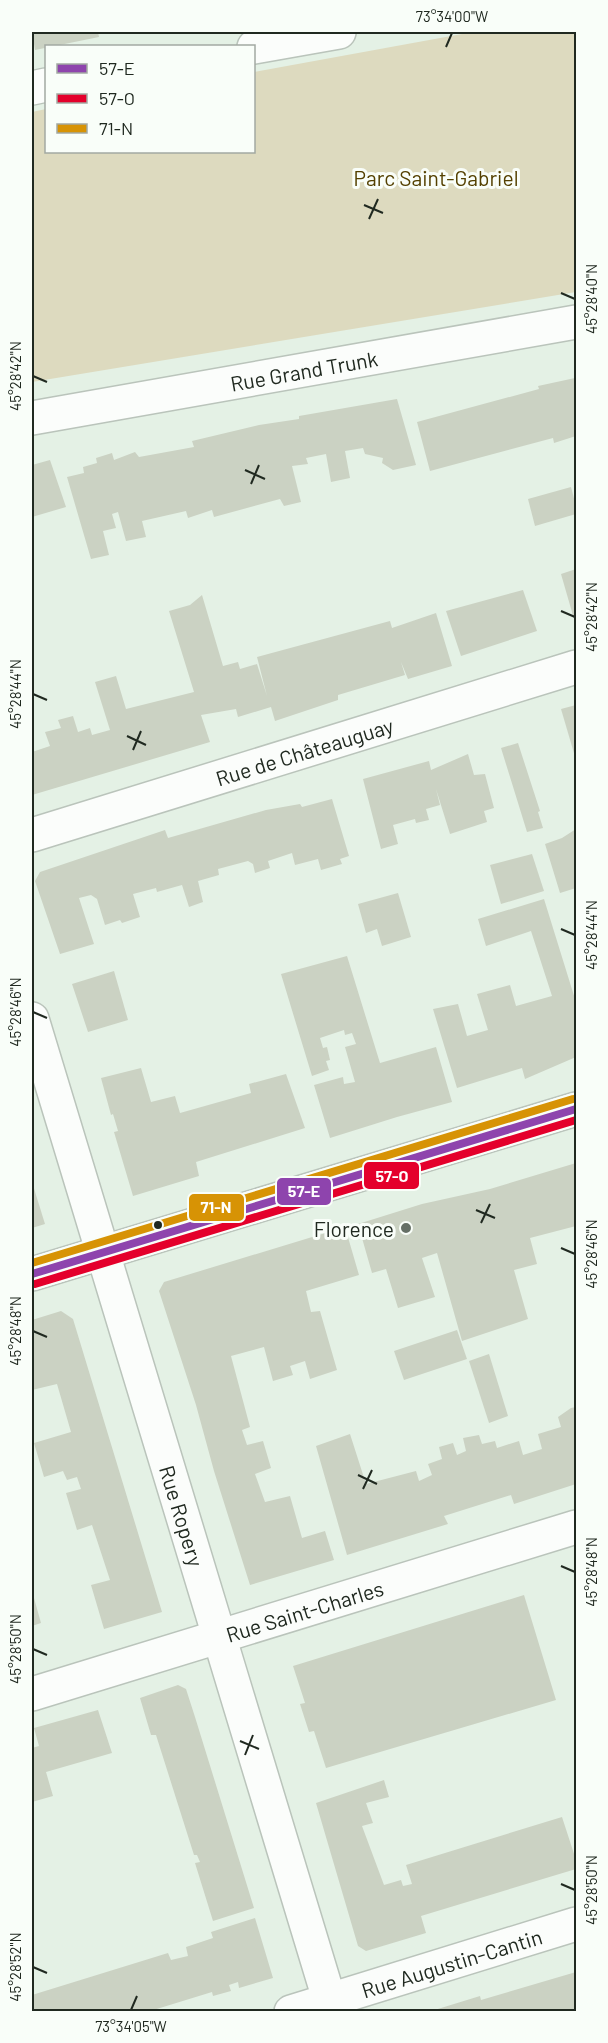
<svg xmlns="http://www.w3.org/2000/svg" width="608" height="2043" viewBox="0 0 608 2043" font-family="Barlow,sans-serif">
  <rect width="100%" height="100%" fill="#e4f1e5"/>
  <polygon fill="#dddabf" points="473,32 576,32 576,292 32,382 32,112 46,109 46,152 254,152 254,72"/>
  <g fill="#cbd2c3">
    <polygon points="32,32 98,32 99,37 35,50"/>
    <polygon points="575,378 576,436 554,443 553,438 430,471 417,422 539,389 538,386"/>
    <polygon points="397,399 416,465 393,470 382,463 383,458 365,454 363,448 345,451 350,478 331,482 326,454 306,458 308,464 292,466 301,502 284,506 280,499 214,517 212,510 188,518 186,511 142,521 146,537 126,541 118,512 112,514 116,528 103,531 109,555 91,559 67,477 84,473 83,467 97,463 96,458 112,453 114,460 135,452 139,457 194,447 192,441 259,425 299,419 299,416"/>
    <polygon points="50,460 66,507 32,517 32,465"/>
    <polygon points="571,487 576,506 576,514 535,526 528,499"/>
    <polygon points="576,569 576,626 561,574"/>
    <polygon points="523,590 537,631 461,656 446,611"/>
    <polygon points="202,595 223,666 238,662 240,669 257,664 267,696 257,657 390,621 392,628 436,613 452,666 408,679 401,662 405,675 338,695 338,700 275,721 271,707 238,717 236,709 201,715 210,742 32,795 32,752 50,746 45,732 61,728 58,720 73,716 78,732 90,728 92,735 110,730 95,682 116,676 126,709 194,692 169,611 190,605"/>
    <polygon points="576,705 576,760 561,709"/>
    <polygon points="518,743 540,811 538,812 543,828 527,832 501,748"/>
    <polygon points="468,754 474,775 485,774 494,808 484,811 487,822 450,834 436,789 440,805 426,809 429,820 416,823 415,819 393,825 398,844 381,849 363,779 429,761 431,770"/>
    <polygon points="332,799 349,856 340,859 342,864 321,870 318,859 295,865 292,853 268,861 270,868 255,873 253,864 248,861 218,869 219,875 198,881 203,902 189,907 182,885 157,892 156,888 133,894 140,917 122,923 120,920 105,925 97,899 91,895 79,898 94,944 60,954 35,881 40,872 165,830 168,838 266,810 300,804 302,807"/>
    <polygon points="576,829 576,888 560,893 545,844 562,838"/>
    <polygon points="532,854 544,891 501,904 490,865"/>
    <polygon points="398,893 411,937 382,946 377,929 366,933 358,904"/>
    <polygon points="544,899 575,999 574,992 576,992 576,1057 525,1079 522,1068 457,1088 433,1009 458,1004 467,1036 488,1030 477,994 510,985 516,1006 552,996 531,931 486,946 478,919"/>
    <polygon points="347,956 380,1063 436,1047 452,1102 397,1117 330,1138 314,1085 343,1077 344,1084 355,1082 345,1047 356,1044 352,1033 345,1035 344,1030 320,1038 323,1048 327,1047 330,1060 326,1061 329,1070 312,1076 281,974"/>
    <polygon points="114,971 128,1020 88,1032 72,984"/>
    <polygon points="141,1068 151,1102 175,1096 180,1113 251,1093 249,1084 286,1074 305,1128 196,1162 199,1176 133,1196 114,1132 118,1131 113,1114 111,1115 101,1078"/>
    <polygon points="576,1163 576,1226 530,1238 537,1264 514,1270 528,1319 462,1341 437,1253 422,1258 435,1297 398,1308 386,1269 372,1273 358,1224 422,1204 490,1189"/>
    <polygon points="32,1182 45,1224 32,1228"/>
    <polygon points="345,1227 359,1275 306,1291 311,1312 320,1311 337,1370 310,1379 305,1361 290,1366 293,1375 273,1381 264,1347 231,1356 250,1427 242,1430 247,1445 263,1441 271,1468 255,1474 265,1502 290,1496 302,1538 325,1531 334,1560 250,1585 214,1471 196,1405 159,1291 164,1282"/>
    <polygon points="61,1311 73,1319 162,1612 104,1629 91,1585 110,1580 92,1525 77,1530 66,1493 81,1489 77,1477 67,1480 63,1471 44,1477 34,1443 71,1432 57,1384 32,1390 32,1320"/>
    <polygon points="457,1330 467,1359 404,1380 394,1351"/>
    <polygon points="489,1354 508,1416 489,1423 469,1361"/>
    <polygon points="576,1407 576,1484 514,1504 511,1495 444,1516 448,1524 347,1555 316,1446 350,1434 366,1484 416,1471 419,1481 432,1475 428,1464 442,1459 439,1447 453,1443 457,1455 466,1451 463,1438 479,1435 482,1444 495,1441 497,1448 519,1441 523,1455 542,1449 538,1434 561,1427 558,1417 571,1408"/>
    <polygon points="32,1591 41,1623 32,1626"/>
    <polygon points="524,1595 556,1700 326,1768 314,1731 309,1732 300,1704 305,1703 293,1666"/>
    <polygon points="178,1685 186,1689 195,1717 254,1908 213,1921 195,1863 200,1862 197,1855 194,1855 156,1735 151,1735 140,1698"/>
    <polygon points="98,1710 112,1753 46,1772 53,1796 32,1802 32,1748 39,1746 34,1728"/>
    <polygon points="384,1780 389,1797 366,1803 373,1823 362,1826 384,1885 401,1880 403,1886 412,1884 406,1865 562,1817 576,1860 576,1869 421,1916 426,1933 366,1951 358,1946 316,1803"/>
    <polygon points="255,1918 273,1978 239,1988 238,1982 229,1985 231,1991 213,1996 212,1992 147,2012 133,2012 132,2009 125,2012 32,2012 32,1995 168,1953 171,1960 188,1956 186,1947 213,1938 211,1932"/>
    <polygon points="576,1972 576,2012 428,2012 480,1996 481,2000"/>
  </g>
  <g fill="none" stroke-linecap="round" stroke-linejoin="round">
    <defs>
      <g id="minor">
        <polyline points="254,47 339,32"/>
        <polyline points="32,88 46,85"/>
        <path id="s1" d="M 32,418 L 576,322"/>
        <path id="s2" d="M 32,835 L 576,667"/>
        <path id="s3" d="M 32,1019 L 333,2012"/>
        <path id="s4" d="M 32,1694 L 576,1527"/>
        <path id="s5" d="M 291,2012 L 576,1924"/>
      </g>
      <polyline id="tertiary" points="32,1274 576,1109"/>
    </defs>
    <use href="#minor" stroke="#bac4bb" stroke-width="36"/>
    <use href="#tertiary" stroke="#bac4bb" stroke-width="36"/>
    <use href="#minor" stroke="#fbfdfb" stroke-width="33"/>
    <use href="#tertiary" stroke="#fbfdfb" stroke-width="33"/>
    <defs>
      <polyline id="bus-1" points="32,1274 576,1109"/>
      <polyline id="bus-2" points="35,1284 576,1120"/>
      <polyline id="bus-3" points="32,1263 573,1099"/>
    </defs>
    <use href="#bus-1" stroke="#f9fef9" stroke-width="12"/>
    <use href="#bus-2" stroke="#f9fef9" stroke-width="12"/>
    <use href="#bus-3" stroke="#f9fef9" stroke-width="12"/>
    <use href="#bus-1" stroke="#8e44ad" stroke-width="8"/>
    <use href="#bus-2" stroke="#e4002b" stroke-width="8"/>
    <use href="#bus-3" stroke="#d79305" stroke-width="8"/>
  </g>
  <path fill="none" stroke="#202920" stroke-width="2" d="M 446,47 L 452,33M 364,205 L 383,213M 369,219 L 378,199M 561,293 L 575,299M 33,376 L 47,382M 245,470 L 265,479M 251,484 L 259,465M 561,611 L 575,617M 33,694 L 47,700M 127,736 L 146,745M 133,750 L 141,731M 561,929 L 575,935M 33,1012 L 47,1018M 476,1210 L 495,1218M 481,1223 L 490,1204M 561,1248 L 575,1254M 33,1331 L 47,1337M 358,1475 L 377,1484M 363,1489 L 372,1470M 561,1566 L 575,1572M 33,1649 L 47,1655M 240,1741 L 259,1749M 245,1755 L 253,1735M 561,1884 L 575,1890M 33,1967 L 47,1973M 131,2010 L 137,1996"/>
  <circle fill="#202920" stroke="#f9fef9" stroke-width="2" cx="158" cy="1225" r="5"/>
  <circle fill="#656f65" stroke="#f9fef9" stroke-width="2" cx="406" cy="1228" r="6"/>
  <g text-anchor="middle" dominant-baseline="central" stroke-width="6" stroke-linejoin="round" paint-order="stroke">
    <g font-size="21" fill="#544001" stroke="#f9fef9">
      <text x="436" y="177">Parc Saint-Gabriel</text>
    </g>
    <g font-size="21" fill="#202920" stroke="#f9fef9">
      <text stroke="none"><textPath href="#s1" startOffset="276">Rue Grand Trunk</textPath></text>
      <text stroke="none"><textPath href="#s2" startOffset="285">Rue de Châteauguay</textPath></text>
      <text stroke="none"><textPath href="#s3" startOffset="519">Rue Ropery</textPath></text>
      <text stroke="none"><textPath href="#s4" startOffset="285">Rue Saint-Charles</textPath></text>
      <text stroke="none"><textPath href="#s5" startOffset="168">Rue Augustin-Cantin</textPath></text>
    </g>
    <g font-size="21" fill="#202920" stroke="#f9fef9" text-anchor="end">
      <text x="394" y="1228">Florence</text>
    </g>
  </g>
  <g stroke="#f9fef9" stroke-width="2">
    <rect x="363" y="1161" width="57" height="29" rx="6" fill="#e4002b"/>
    <rect x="276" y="1177" width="56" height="29" rx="6" fill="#8e44ad"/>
    <rect x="188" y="1193" width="57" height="29" rx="6" fill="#d79305"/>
  </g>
  <g font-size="16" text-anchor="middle" font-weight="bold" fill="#fff">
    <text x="392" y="1182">57-O</text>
    <text x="304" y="1197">57-E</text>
    <text x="216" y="1213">71-N</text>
  </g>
  <rect width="608" height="2043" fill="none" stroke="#f9fef9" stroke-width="66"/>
  <rect x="45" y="45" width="210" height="108" fill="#f9fef9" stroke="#a2a9a2" stroke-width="1.5"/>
  <rect x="57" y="64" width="30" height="9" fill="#8e44ad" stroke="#a2a9a2" stroke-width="1.5"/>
  <text x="99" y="75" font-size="18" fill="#202920">57-E</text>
  <rect x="57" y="94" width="30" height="9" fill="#e4002b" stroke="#a2a9a2" stroke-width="1.5"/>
  <text x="99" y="105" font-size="18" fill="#202920">57-O</text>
  <rect x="57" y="124" width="30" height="9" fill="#d79305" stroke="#a2a9a2" stroke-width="1.5"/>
  <text x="99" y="135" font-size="18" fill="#202920">71-N</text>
  <rect x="33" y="33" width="542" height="1977" fill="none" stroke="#202920" stroke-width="2"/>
  <g font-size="15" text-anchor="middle" fill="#202920">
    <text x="452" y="22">73°34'00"W</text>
    <text transform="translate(592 299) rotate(-90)" y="5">45°28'40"N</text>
    <text transform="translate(16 376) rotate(-90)" y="5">45°28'42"N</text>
    <text transform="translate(592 617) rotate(-90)" y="5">45°28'42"N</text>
    <text transform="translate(16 694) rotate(-90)" y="5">45°28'44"N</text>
    <text transform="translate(592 935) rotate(-90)" y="5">45°28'44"N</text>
    <text transform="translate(16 1012) rotate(-90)" y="5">45°28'46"N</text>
    <text transform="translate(592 1254) rotate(-90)" y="5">45°28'46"N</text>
    <text transform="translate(16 1331) rotate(-90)" y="5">45°28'48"N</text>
    <text transform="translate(592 1572) rotate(-90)" y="5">45°28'48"N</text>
    <text transform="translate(16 1649) rotate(-90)" y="5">45°28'50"N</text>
    <text transform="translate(592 1890) rotate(-90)" y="5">45°28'50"N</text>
    <text transform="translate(16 1967) rotate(-90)" y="5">45°28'52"N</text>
    <text x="131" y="2032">73°34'05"W</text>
  </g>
</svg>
